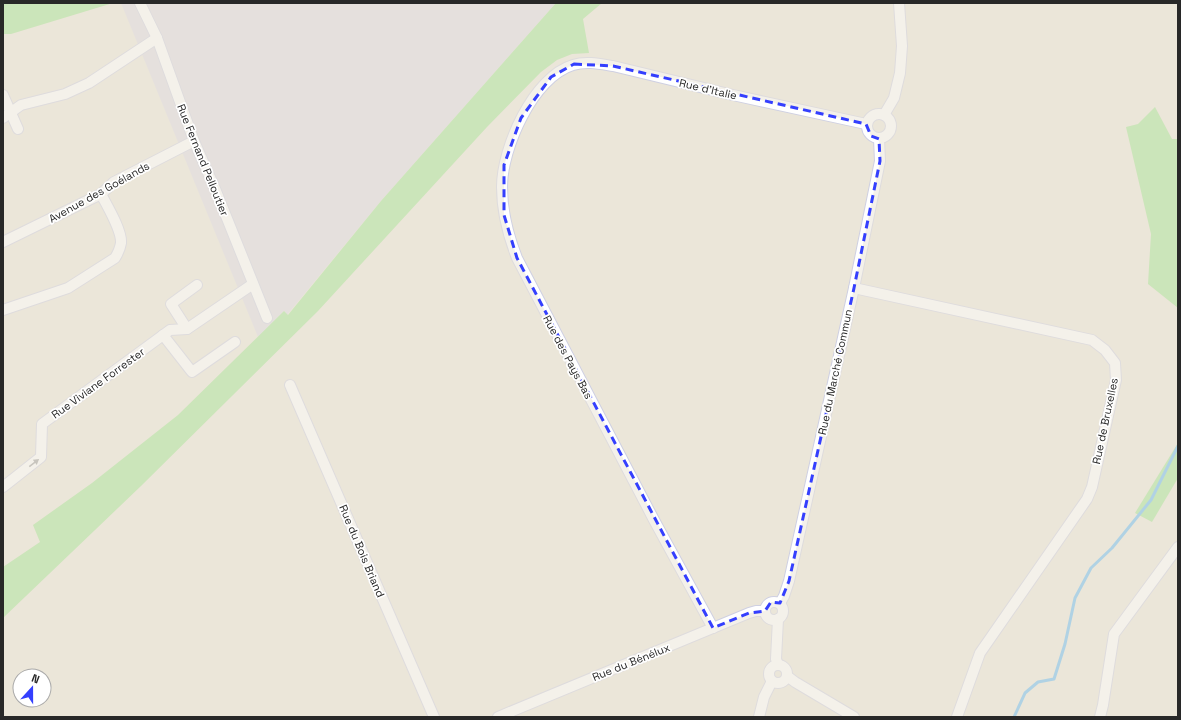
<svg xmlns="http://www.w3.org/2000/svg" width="1181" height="720" viewBox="0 0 1181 720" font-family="'Space Grotesk',sans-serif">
  <rect width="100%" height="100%" fill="#ebe6d9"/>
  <polygon fill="#dedae3" points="121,3 556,3 381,201 287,315 284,311 258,337"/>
  <g fill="#a5e494">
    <polygon points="3,3 113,3 11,34 3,34"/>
    <polygon points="556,3 602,3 583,19 589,53 572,54 557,60 541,72 487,127 318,311 141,486 3,618 3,567 40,542 33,525 92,483 178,415 284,311 288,315 381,201"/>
    <polygon points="1155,107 1172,139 1178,139 1178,308 1148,284 1151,234 1126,127 1138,124"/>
    <polygon points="1178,443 1178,478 1152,522 1135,513"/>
  </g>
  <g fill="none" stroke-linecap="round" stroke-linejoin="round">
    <polyline stroke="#69bbf1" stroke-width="3" points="1014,717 1025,693 1038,682 1054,679 1065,644 1075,598 1091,568 1112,548 1151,500 1178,446"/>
    <defs>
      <g id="street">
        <polyline points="140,3 157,38 194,141 216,191 267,318"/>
        <polyline points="3,95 18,129"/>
        <circle cx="879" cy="126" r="12"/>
        <polyline points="884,115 894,98 900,73 902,46 899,3"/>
        <polyline points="3,118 21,105 65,94 89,83 157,38"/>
        <polyline points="3,242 101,194 114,182 194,141"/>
        <polyline points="854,288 1092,340 1105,350 1115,363 1116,380 1092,487 1087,499 980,653 957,717"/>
        <path d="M 3,310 L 68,288 L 115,258 C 118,253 120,249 121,243 C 122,230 107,206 101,194"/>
        <polyline points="187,329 171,304 197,285"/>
        <polyline points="163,335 192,372 235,342"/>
        <polyline points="290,385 434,717"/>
        <polyline points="3,487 41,457 42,424 170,330 187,329 253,284"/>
        <circle cx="774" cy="611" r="9"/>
        <polyline points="780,603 784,596 789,581 854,288 880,161 879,139"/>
        <polyline points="778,619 776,659 778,665"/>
        <path d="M 713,628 L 654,520 L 517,258 C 508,235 502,212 502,187 C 502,148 533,77 573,65 C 586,61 600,64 613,66 L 733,95 L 866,124"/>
        <circle cx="778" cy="674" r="9"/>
        <polyline points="787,676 795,682 854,717"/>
        <polyline points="498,717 749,613 756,611 765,611"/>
        <polyline points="759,717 764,697 772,681"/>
        <polyline points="1100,717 1103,705 1114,634 1178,547"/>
      </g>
    </defs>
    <use href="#street" stroke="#cfd0e2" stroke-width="12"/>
    <use href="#street" stroke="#fff" stroke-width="10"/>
  </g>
  <defs><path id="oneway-solid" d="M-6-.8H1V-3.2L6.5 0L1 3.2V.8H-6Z"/></defs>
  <use fill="#9e9e9e" href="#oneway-solid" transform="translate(34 463) rotate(-38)"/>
  <path d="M0 0H1181V720H0ZM 574,64 L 613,66 L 857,122 L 866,124 L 871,136 L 879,139 L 880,161 L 854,288 L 789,581 L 780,603 L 771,602 L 765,611 L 749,613 L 713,628 L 517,258 L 504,215 L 504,165 L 521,118 L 551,77 Z" fill="#ebe6d9" fill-opacity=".55" fill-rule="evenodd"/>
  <path fill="none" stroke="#343ffe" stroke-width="3" stroke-dasharray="8 5" stroke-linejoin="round" d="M 574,64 L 613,66 L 857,122 L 866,124 L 871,136 L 879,139 L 880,161 L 854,288 L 789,581 L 780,603 L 771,602 L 765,611 L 749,613 L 713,628 L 517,258 L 504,215 L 504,165 L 521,118 L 551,77 Z"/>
  <g text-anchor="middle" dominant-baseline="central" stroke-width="3.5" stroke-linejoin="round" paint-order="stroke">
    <g font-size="11" fill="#282828" stroke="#fff">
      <text transform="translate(708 89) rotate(13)">Rue d'Italie</text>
      <text transform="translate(203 160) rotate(68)">Rue Fernand Pelloutier</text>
      <text transform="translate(99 192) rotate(-29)">Avenue des Goélands</text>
      <text transform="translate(568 357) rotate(62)">Rue des Pays Bas</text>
      <text transform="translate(835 372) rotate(-78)">Rue du Marché Commun</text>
      <text transform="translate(98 383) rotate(-36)">Rue Viviane Forrester</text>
      <text transform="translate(1105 421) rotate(-78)">Rue de Bruxelles</text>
      <text transform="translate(362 551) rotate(67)">Rue du Bois Briand</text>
      <text transform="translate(631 662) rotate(-22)">Rue du Bénélux</text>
    </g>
  </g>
  <rect width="1181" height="720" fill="none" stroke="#282828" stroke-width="8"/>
  <g transform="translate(32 688) rotate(21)"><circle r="19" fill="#ffffff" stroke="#a9a9a9"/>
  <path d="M0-3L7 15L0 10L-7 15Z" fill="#343ffe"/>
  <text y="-6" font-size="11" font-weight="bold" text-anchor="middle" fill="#282828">N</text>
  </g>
</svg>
